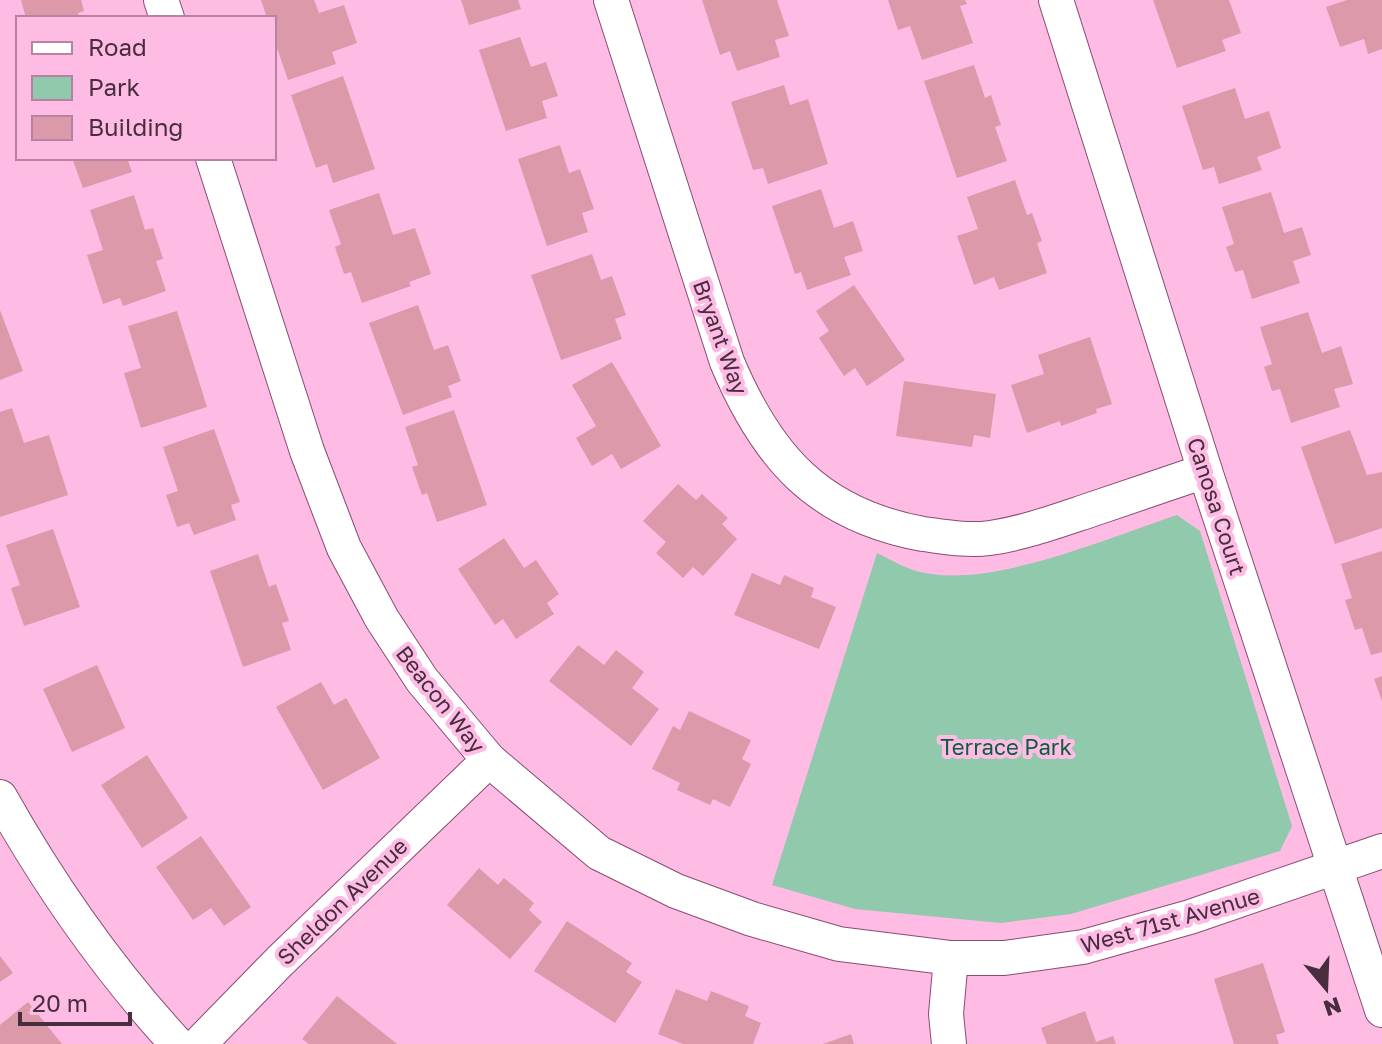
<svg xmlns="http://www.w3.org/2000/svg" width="1382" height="1044" viewBox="0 0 1382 1044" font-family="'Golos Text',sans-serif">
  <rect width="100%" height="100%" fill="#febbe4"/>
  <path fill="#91c9ac" d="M 1177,515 L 1200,531 L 1292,826 L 1280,851 L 1071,914 L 1001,923 L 855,909 L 772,885 L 877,553 C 889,559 903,567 916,571 C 987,591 1107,538 1177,515 Z"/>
  <g fill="#dc99aa">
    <polygon points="21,0 81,0 84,11 78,13 79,18 26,18"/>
    <polygon points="261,0 314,0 319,13 344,5 357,43 332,52 336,64 288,80 277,48 274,49 274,18 267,18"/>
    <polygon points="461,0 518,0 521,9 469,25"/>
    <polygon points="702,0 777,0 789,36 775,40 780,57 737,71 730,51 720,55"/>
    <polygon points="888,0 965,0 967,4 960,6 973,43 922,60 910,26 898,30"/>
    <polygon points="1153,0 1229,0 1241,33 1222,40 1226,51 1177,68"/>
    <polygon points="1347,0 1382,0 1382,49 1368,54 1364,39 1340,47 1326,7"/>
    <polygon points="520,37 531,67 546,62 558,96 542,101 547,118 506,131 479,50"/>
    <polygon points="974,65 985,98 991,95 1001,125 995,127 1007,161 957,178 924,81"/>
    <polygon points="343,76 375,169 333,183 327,164 316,168 291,95"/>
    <polygon points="784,85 790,105 808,99 828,164 768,184 763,168 753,170 731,102"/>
    <polygon points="1235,88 1245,119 1269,111 1281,148 1257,157 1262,170 1219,184 1214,167 1203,170 1182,106"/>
    <polygon points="560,145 569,173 580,169 594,209 582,213 588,232 547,246 518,159"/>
    <polygon points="72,158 127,158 132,172 83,188"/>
    <polygon points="1015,180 1027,215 1032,213 1042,241 1037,243 1047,273 999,290 994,277 974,285 957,236 978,229 967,197"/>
    <polygon points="821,189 834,228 853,221 863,251 844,257 851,275 807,290 801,272 795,274 772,206"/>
    <polygon points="1271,192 1284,233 1302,227 1311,255 1293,261 1300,283 1252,299 1243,270 1235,272 1226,247 1234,244 1222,207"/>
    <polygon points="379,193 393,235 415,228 431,274 409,282 411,286 362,303 351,272 344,274 335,247 341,244 329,210"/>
    <polygon points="134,195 145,230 153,228 163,259 156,261 166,291 123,306 120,298 103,304 87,255 103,250 90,210"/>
    <polygon points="592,254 601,280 612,276 626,315 615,319 622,339 561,360 531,275"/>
    <polygon points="854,285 905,360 867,386 855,368 844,376 819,338 829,331 816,311"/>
    <polygon points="418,305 434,350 448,345 461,381 448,386 452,397 403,415 369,323"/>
    <polygon points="0,310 23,371 0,380"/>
    <polygon points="177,311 207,407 141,428 124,373 141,368 128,326"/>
    <polygon points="1308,312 1322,353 1341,346 1353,384 1334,389 1340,407 1291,423 1280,389 1272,391 1264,367 1272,364 1260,327"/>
    <polygon points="1090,337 1112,404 1096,409 1097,413 1061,426 1060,421 1027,433 1011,385 1044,374 1038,355"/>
    <polygon points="612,362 661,446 621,469 612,454 592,466 576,438 596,426 572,385"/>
    <polygon points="904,381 996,394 990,438 974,435 972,447 896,436"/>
    <polygon points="12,408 24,443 49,435 68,495 0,517 0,412"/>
    <polygon points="454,410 487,505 437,522 427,493 422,495 412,467 418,465 405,427"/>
    <polygon points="214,429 240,502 231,505 236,520 194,535 189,523 177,527 166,495 178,491 163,447"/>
    <polygon points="1350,430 1367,475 1382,472 1382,528 1335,544 1301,447"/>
    <polygon points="678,484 696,500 702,494 728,518 722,524 737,539 703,576 693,567 683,578 656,553 666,542 643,521"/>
    <polygon points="53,529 80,607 24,626 11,588 20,585 6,545"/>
    <polygon points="504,538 524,568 536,560 559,594 547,603 554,614 516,639 503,619 495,625 458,569"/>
    <polygon points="1382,551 1382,652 1371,655 1362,628 1355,630 1345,600 1352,598 1341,564"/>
    <polygon points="258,554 269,587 276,584 289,621 282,623 291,650 243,667 210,571"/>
    <polygon points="752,573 780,585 784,575 814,588 811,597 836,607 819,649 734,615"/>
    <polygon points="578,645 604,665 616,650 644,672 632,688 659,709 631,746 549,681"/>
    <polygon points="97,665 125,728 72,752 43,689"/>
    <polygon points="1382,676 1382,701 1374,679"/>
    <polygon points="321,682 334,705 346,698 380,758 323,790 276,707"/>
    <polygon points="689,711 751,740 742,759 751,764 730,807 713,799 710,805 677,790 680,783 652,769 673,726 680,730"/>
    <polygon points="147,755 188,818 142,848 101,785"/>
    <polygon points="201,836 251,907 224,926 211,908 193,920 156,867"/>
    <polygon points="479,868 498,885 504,878 534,903 529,910 542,922 510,959 447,905"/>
    <polygon points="567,921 632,963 626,972 642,982 615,1023 534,971"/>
    <polygon points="0,956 13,973 0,982"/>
    <polygon points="1263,963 1285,1032 1276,1035 1279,1044 1234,1044 1214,979"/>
    <polygon points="676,989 707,1001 711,991 749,1006 745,1016 761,1023 753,1044 683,1044 658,1034"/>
    <polygon points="337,996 397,1044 309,1044 302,1039"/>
    <polygon points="28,1002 62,1044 0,1044 0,1025"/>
    <polygon points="1085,1011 1096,1042 1113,1036 1116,1044 1047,1044 1041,1028"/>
    <polygon points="851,1034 854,1044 823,1044"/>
  </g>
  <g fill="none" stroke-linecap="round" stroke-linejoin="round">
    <defs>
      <g id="minor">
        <polyline points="161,0 167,18"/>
        <path d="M 611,0 L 727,362 C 767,457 818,515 923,534 C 946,537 967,541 990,538 C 1024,533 1057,521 1090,510 C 1128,497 1167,484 1205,471"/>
        <polyline points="1056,0 1205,471 1382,1010"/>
        <polyline points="213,158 307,451 344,548 382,619 422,680 489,760 599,853 676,891 752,919 839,944 951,958 1004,958 1083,947 1190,917 1382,851"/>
        <path d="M 0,797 C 50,886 108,969 177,1044"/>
        <polyline points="199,1044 280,961 489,760"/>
        <polyline points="949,1044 946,1014 951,958"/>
      </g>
    </defs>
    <use href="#minor" stroke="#874d72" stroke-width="36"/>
    <use href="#minor" stroke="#fff" stroke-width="34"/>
  </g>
  <g text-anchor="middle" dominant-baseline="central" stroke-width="8" stroke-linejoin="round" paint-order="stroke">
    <g font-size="22" fill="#472d3d" stroke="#febbe4">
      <text transform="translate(721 337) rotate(70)">Bryant Way</text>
      <text transform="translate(1217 506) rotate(72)">Canosa Court</text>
      <text transform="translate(441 699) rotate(52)">Beacon Way</text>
      <text transform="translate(342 901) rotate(-44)">Sheldon Avenue</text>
      <text transform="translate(1170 920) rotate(-16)">West 71st Avenue</text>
    </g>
    <g font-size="22" fill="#095e3f" stroke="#febbe4">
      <text x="1006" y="746">Terrace Park</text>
    </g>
  </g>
  <rect x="16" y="16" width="260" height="144" fill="#febbe4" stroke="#b582a1" stroke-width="2"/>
  <rect x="32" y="42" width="40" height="12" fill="#ffffff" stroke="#b582a1" stroke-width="2"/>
  <text x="88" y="56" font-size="24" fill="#472d3d">Road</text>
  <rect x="32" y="76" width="40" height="24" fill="#91c9ac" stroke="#b582a1" stroke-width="2"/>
  <text x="88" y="96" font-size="24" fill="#472d3d">Park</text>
  <rect x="32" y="116" width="40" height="24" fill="#dc99aa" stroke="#b582a1" stroke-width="2"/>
  <text x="88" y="136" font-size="24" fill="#472d3d">Building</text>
  <g transform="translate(1326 988) rotate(161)" stroke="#febbe4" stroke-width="6" paint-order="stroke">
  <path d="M0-6L14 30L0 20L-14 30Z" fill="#472d3d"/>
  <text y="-12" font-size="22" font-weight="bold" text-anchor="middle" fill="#472d3d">N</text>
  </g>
  <path d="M20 1012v12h110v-12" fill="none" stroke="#472d3d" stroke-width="4"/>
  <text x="32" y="1012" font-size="24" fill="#472d3d" stroke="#febbe4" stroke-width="6" paint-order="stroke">20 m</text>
</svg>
